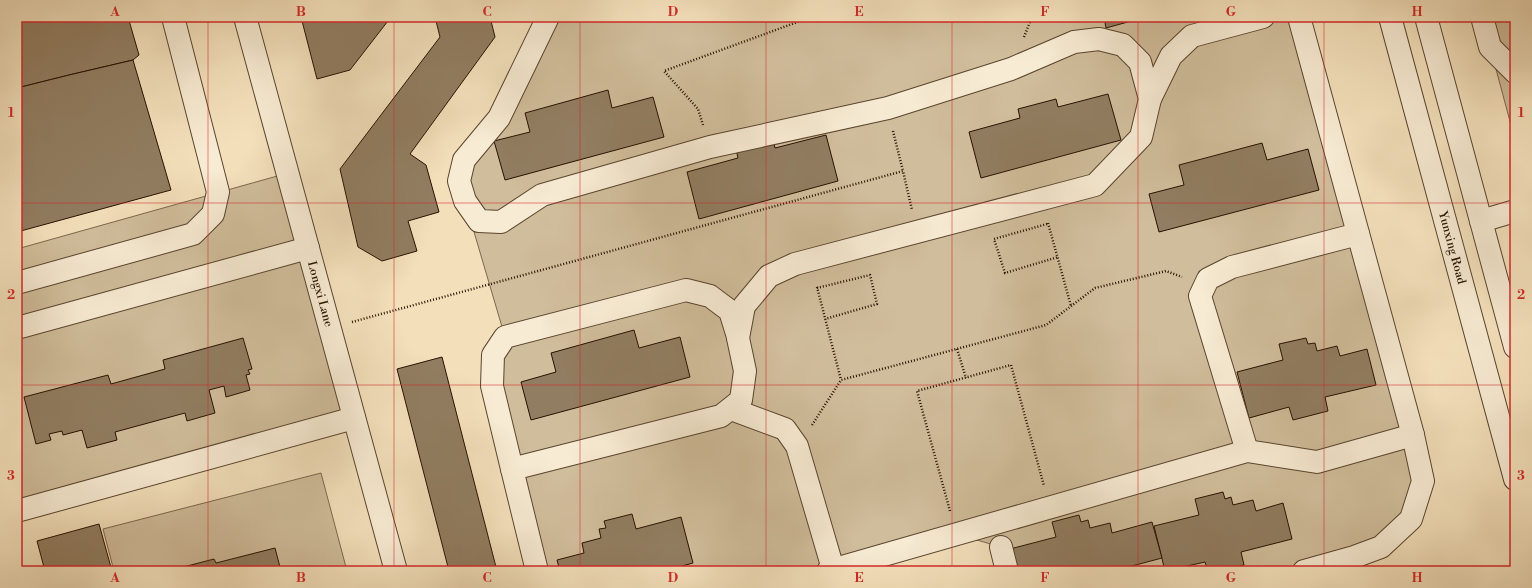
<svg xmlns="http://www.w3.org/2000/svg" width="1532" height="588" viewBox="0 0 1532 588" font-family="'Libre Bodoni',serif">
  <rect width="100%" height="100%" fill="#f3e0bb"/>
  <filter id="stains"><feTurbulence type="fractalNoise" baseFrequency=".005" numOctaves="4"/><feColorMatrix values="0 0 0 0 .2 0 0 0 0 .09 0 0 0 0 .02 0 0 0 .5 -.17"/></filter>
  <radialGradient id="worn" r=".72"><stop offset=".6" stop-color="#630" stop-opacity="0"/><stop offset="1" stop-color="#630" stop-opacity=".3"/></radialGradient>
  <g fill="#d0bd9b" stroke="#7c674e">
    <polygon points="548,17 1299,17 1423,481 1381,547 1304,571 1007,571 1001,547 956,534 828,571 537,571 492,386 505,337 459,181"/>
    <polygon points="1482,17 1515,17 1515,140"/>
    <polygon points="288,173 354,418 17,511 17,249"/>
    <polygon points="321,473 347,571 114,571 103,529"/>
  </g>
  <g fill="#917d61" stroke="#271100">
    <polygon points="17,17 128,17 139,55 133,60 69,75 17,88"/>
    <polygon points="301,17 391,17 350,70 317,79"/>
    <polygon points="435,17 490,17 495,37 410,154 426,165 439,212 408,221 417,251 382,261 358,247 340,169 440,37"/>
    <polygon points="1104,17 1146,17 1106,28"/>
    <polygon points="133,60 171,190 17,232 17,88 69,75"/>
    <polygon points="608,90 612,108 653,97 664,137 505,180 494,141 530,132 525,113"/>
    <polygon points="1108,94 1121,140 981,178 969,132 1020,118 1018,109 1056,99 1058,107"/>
    <polygon points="826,135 838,181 699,219 687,172 738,158 736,149 773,139 775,148"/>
    <polygon points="1262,143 1267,160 1308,149 1319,190 1159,232 1149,194 1184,185 1179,165"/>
    <polygon points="634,330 639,348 680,337 690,377 531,420 521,382 556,372 551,353"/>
    <polygon points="243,338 252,369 248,370 250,374 246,375 250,390 226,397 224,386 209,390 215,413 187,421 185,413 115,432 117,440 87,448 82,430 63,435 62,431 49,434 51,440 36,444 24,397 108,375 111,384 165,369 163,360"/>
    <polygon points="1306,338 1308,344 1315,343 1317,351 1337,346 1340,356 1367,349 1376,385 1325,397 1328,411 1293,420 1289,407 1249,418 1237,372 1283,360 1279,344"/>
    <polygon points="442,357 496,567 479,571 449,571 397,369"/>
    <polygon points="1223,492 1225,499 1231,497 1233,505 1253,500 1256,511 1283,503 1292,539 1241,552 1244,565 1221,571 1208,571 1205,562 1165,571 1154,526 1199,515 1195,499"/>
    <polygon points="632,514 636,529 681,517 693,563 664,571 560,571 557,560 584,553 582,543 601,538 599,529 606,528 604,521"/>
    <polygon points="1079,515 1081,522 1088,520 1090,528 1110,523 1112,533 1152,522 1162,558 1113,571 1016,571 1010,549 1056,537 1052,522"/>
    <polygon points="99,524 112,571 45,571 37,541"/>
    <polygon points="275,548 281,571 168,571 214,559 216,563"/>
    <polygon points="901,567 902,571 884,571"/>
  </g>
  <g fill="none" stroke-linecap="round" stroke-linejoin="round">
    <defs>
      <g id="minor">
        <path id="s1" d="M 245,17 L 396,571"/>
        <polyline points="548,17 499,118 464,160 459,181 465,201 479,221 501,222 542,195 710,147 888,108 1011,69 1074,42 1099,39 1123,45 1140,62 1150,99"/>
        <path id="s2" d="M 1390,17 L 1515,479"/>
        <polyline points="1426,17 1515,347"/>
        <polyline points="1482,17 1490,47 1515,72"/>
        <polyline points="1481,221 1515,211"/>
        <polyline points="17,283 193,234 213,214 218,192 173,17"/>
        <polyline points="17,328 308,248"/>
        <polyline points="731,409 785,429 797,446 833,569"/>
        <polyline points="1247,451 1200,296 1208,279 1232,267 1358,234"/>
        <polyline points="512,469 492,386 493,355 505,337 686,290 710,296 730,311 738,337"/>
        <polyline points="17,511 354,418"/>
        <polyline points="1001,547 1007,571"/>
        <polyline points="537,571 512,469 721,416 741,400 745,371 738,338 744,306 769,276 795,264 1095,185 1141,137 1150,99 1171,56 1192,36 1263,17"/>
        <polyline points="828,571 1247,451 1317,462 1413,435 1299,17"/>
        <polyline points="1304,571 1354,557 1381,547 1411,519 1423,481 1413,435"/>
      </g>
    </defs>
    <use href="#minor" stroke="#5a452f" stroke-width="24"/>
    <g stroke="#271100" stroke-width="2.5" stroke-dasharray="1 2" stroke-linecap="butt">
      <polyline points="1024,37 1032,17"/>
      <polyline points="703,125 698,109 664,71 811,17"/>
      <polyline points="893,131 903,171"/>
      <polyline points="1048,223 1071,306"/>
      <polyline points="1047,224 994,239 1005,273 1058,257"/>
      <polyline points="817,287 841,380"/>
      <polyline points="817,288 870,275 877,304 825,319"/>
      <polyline points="352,322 903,171 912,210"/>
      <polyline points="957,349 966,378"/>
      <polyline points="812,425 841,380 1046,325 1095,288 1166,271 1182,277"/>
      <polyline points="950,511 917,391 1011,365 1044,486"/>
      <polyline points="17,569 17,571"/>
    </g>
    <use href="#minor" stroke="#f7ebd3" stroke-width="22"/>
  </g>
  <path fill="none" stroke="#d62828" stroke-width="1" stroke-opacity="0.55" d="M 208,17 L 208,571M 394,17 L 394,571M 580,17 L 580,571M 766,17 L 766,571M 952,17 L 952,571M 1138,17 L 1138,571M 1324,17 L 1324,571M 17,203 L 1515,203M 17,385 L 1515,385"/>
  <g text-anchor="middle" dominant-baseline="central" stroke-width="3" stroke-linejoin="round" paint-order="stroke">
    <g font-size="12" fill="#271100" stroke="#f7ebd3">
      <text stroke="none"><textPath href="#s2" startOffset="239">Yunxing Road</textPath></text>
      <text stroke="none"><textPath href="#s1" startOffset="287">Longxi Lane</textPath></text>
    </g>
  </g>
  <rect width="1532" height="588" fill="none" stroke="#f3e0bb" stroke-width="44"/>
  <rect x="22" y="22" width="1488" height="544" fill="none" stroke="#d62828" stroke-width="1.5"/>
  <g font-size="13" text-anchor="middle" font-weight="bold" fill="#d62828">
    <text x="115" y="16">A</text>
    <text x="301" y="16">B</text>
    <text x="487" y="16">C</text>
    <text x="673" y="16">D</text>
    <text x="859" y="16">E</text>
    <text x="1045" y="16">F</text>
    <text x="1231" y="16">G</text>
    <text x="1417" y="16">H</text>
    <text x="11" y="117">1</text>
    <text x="1521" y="117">1</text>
    <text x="11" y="299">2</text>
    <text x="1521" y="299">2</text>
    <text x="11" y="480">3</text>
    <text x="1521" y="480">3</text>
    <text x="115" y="582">A</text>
    <text x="301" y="582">B</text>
    <text x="487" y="582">C</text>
    <text x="673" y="582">D</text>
    <text x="859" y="582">E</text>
    <text x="1045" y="582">F</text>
    <text x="1231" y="582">G</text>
    <text x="1417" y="582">H</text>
  </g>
  <rect width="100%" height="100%" filter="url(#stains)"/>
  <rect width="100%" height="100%" fill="url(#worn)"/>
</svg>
